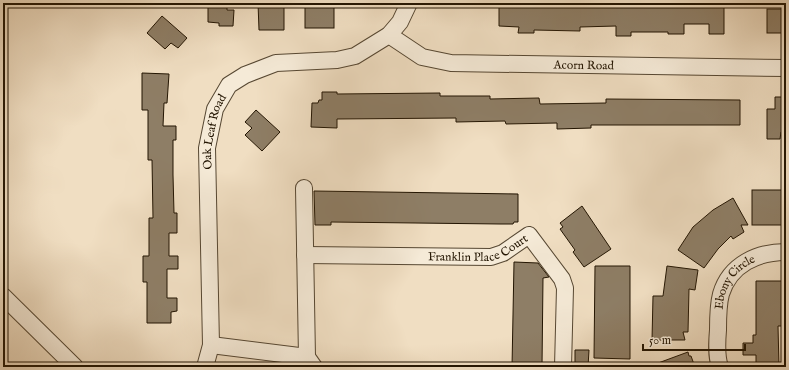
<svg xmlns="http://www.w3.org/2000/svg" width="789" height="370" viewBox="0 0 789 370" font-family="'IM FELL English',serif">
  <rect width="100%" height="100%" fill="#f0dec2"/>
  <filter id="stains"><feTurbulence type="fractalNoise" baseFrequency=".005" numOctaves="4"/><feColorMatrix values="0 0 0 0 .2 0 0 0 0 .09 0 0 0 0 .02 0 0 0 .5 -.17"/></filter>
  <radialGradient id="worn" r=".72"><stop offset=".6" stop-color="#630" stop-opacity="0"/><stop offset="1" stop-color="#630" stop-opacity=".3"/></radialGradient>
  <g fill="#8e7e66" stroke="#231502">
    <polygon points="208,3 227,3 227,10 234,10 233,26 219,26 219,23 208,22"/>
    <polygon points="258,3 284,3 284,30 259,30"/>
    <rect x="305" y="3" width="29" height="25"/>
    <polygon points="499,3 552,5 552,3 599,4 599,3 631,3 631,6 699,5 699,3 724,3 724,34 709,34 709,24 684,24 684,34 668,34 668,32 631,32 631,36 616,36 616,26 580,27 580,31 534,30 534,33 518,33 519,27 499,26"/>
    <rect x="767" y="9" width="19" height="24"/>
    <polygon points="162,16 187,38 178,48 171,43 165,49 147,33"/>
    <polygon points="142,73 169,74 167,103 164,103 163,126 176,126 176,140 173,140 173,175 174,213 177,213 177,233 169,233 169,256 178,256 178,269 167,269 167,298 177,298 177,311 171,312 171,323 147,323 147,282 143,282 143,256 149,256 149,218 153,218 152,160 148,160 148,110 142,110"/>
    <polygon points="322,92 337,92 337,94 440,93 440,96 490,96 490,99 539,98 540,104 606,103 606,99 740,100 740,125 591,125 591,128 557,129 557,123 506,124 505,121 456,122 456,118 337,119 337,128 311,127 312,103 318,103 319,100 322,100"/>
    <polygon points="775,97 786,97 786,132 781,132 780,139 767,139 767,109 775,109"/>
    <polygon points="256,110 280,132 262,151 245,135 252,128 245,122"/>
    <rect x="752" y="190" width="34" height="35"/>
    <polygon points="314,191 518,194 518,222 514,222 513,224 500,224 331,222 331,225 315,225"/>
    <polygon points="733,198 748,225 741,225 744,232 733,239 731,236 718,249 704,268 678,250 693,227 713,210"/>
    <polygon points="582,206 611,249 584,267 573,252 575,250 560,229 563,227 560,223"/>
    <polygon points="514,262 538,263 549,277 543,278 542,366 540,367 512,367"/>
    <polygon points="595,266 630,266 630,359 594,358"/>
    <polygon points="667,266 698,270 695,290 689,289 688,332 683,332 685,340 652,340 653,296 663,296"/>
    <polygon points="756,281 786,281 786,326 778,326 779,367 756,367 756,355 743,355 743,343 753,343 753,335 756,335"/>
    <polygon points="575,350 589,350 588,367 575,367"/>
    <polygon points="688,352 689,356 691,356 695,367 650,367 650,366"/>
  </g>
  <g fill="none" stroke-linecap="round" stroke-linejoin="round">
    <defs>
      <g id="minor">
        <path id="s1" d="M 389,35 L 422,57 L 451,63 L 786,68"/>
        <polyline points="304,188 307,357"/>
        <path id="s2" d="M 305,255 L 491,257 L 503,253 L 529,235 L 562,279 L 565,288 L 563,367"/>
        <polyline points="3,296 75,367"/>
        <polyline points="211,345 307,357 314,367"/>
        <path id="s3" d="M 205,367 L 211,345 L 207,148 L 215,109 L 229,85 L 245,75 L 276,63 L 337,60 L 355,56 L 389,35 L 400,22 L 409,3"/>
        <path id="s4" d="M 720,367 C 716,356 717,342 718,330 C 718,318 718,305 721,294 C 730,264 758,252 786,252"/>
      </g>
    </defs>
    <use href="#minor" stroke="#564732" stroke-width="18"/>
    <use href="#minor" stroke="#f5ead7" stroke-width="16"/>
  </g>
  <g text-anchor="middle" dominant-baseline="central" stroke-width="3.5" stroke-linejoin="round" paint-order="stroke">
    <g font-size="12" fill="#231502" stroke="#f5ead7">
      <text stroke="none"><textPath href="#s1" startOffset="202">Acorn Road</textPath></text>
      <text stroke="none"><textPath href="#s3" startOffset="237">Oak Leaf Road</textPath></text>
      <text stroke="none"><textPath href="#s2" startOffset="175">Franklin Place Court</textPath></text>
      <text stroke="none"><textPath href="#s4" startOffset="91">Ebony Circle</textPath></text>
    </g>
  </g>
  <rect width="789" height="370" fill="none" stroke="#f0dec2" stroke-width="16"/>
  <rect x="4" y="4" width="781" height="362" fill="none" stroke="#231502" stroke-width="2"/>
  <rect x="8" y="8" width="773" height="354" fill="none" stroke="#231502"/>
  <path d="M643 344v6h102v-6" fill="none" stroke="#231502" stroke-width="2"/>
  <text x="649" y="344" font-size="12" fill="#231502" stroke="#f5ead7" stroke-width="3" paint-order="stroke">50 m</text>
  <rect width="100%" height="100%" filter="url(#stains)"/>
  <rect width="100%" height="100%" fill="url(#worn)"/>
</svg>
